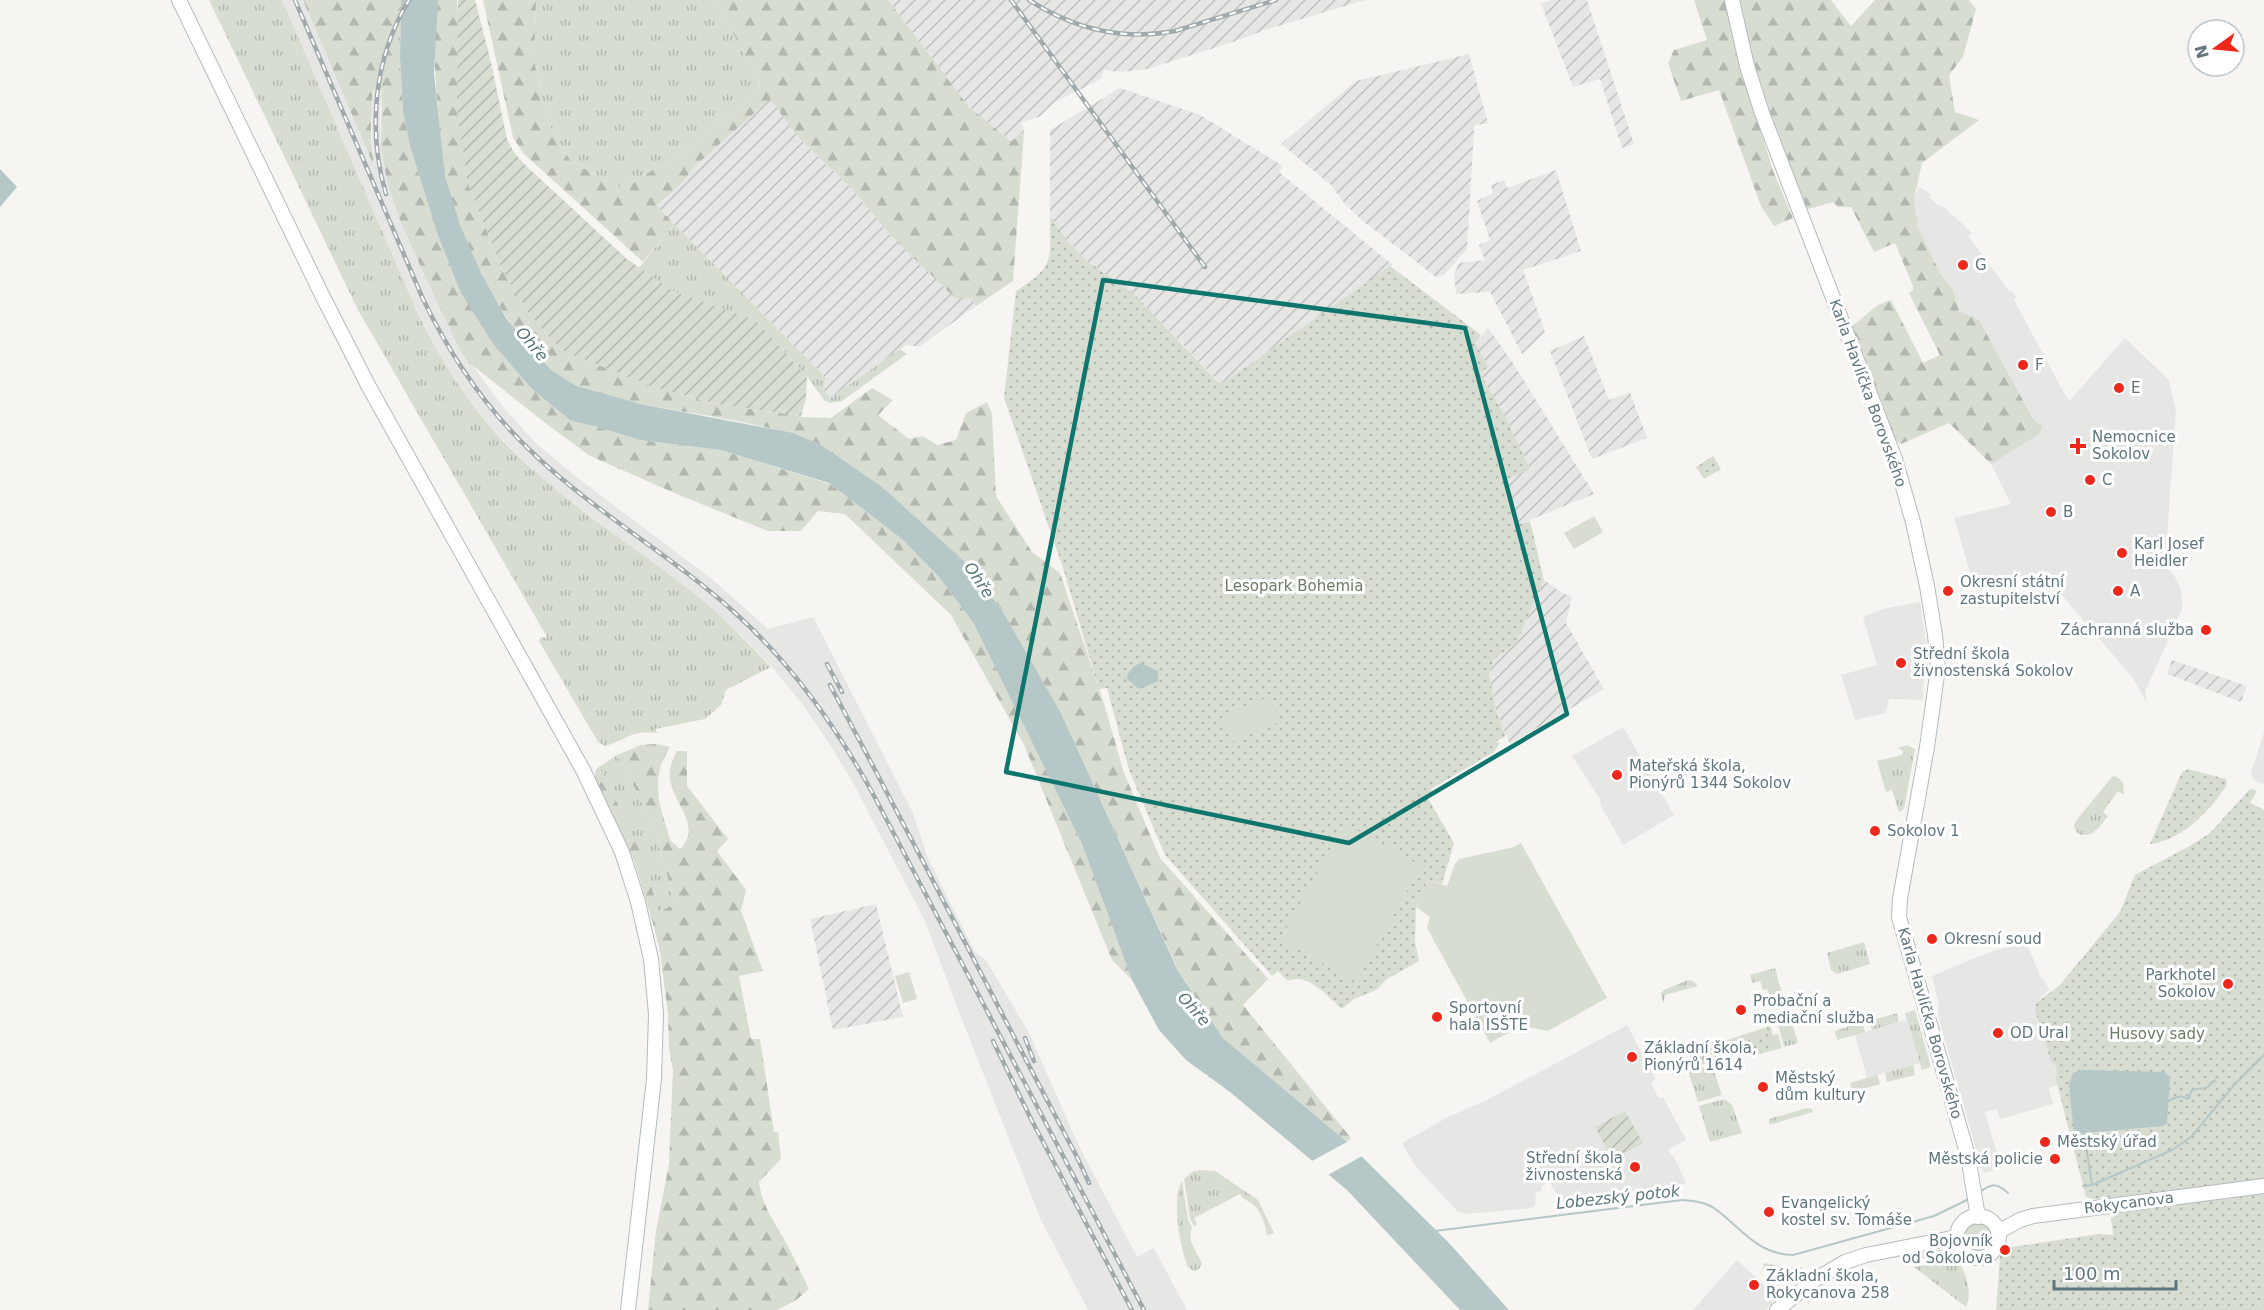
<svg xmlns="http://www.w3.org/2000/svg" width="2264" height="1310" viewBox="0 0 2264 1310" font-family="'DejaVu Sans',sans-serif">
  <defs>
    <pattern id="industrial-furrows" width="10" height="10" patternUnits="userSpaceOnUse" patternTransform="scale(1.5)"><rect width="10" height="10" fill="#e6e7e5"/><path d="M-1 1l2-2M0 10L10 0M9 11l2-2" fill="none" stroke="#bec0bf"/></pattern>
    <pattern id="grass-tufts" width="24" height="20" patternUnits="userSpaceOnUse" patternTransform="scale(1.5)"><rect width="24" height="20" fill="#d8ddd2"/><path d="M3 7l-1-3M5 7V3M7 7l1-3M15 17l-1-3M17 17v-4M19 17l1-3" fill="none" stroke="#b2b8b0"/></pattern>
    <pattern id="forest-firs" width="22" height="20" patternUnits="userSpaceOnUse" patternTransform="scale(1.5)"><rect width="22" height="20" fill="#d8ddd2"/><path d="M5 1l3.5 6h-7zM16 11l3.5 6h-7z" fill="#b2b8b0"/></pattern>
    <pattern id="park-dots" width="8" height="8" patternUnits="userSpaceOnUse" patternTransform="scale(1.5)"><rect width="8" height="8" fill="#d8ddd2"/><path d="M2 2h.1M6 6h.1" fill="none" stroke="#b2b8b0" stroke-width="1.8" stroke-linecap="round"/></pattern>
    <pattern id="garden-furrows" width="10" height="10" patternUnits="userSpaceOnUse" patternTransform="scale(1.5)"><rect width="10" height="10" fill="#d8ddd2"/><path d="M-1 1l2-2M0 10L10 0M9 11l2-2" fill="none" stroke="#b2b8b0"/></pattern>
  </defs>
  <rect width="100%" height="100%" fill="#f6f5f1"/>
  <g fill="#e6e7e5">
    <polygon points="282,0 303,0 373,163 371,110 373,89 383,90 380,110 381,148 387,182 401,223 457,344 503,407 537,444 574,475 713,580 768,629 813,617 913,813 927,856 975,952 986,960 1029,1033 1079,1146 1137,1257 1154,1248 1187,1310 1088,1310 1041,1220 959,1012 925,921 852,781 830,745 803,705 772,667 739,633 697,596 551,486 529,466 490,426 460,389 443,362 418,314"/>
    <polygon points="1919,187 1931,194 1929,197 1939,206 1944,207 1972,233 1969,237 2009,291 2013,292 2016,297 2014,300 2064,393 2070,400 2125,338 2169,380 2176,411 2165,565 2175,577 2181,590 2182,609 2145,692 2147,703 2132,677 2042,572 1974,586 1954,518 2011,504 1973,427 1959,311 1953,290 1940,273 1918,227 1914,199"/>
    <polygon points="1920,602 1926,642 1923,700 1889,699 1886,713 1855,720 1841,675 1877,665 1863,617 1882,609"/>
    <polygon points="1623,727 1674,815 1623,845 1601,806 1600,799 1572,756"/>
    <polygon points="2264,732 2264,784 2254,780 2251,773"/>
    <polygon points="2026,941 2041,978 2045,981 2049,990 2040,998 2035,1006 2057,1071 2057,1085 2049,1088 2053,1104 2000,1119 1997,1109 1985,1112 2001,1168 1983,1173 1940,1023 1938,1014 1939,1005 1932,976 1990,952"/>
    <polygon points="1907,1020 1920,1063 1867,1078 1855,1035"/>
    <polygon points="1627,1025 1656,1079 1651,1083 1659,1099 1663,1097 1686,1140 1668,1150 1675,1159 1686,1182 1685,1184 1613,1196 1609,1194 1561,1201 1547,1178 1544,1180 1546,1184 1541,1186 1542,1191 1536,1192 1535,1205 1531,1208 1468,1214 1458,1212 1416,1167 1402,1143 1448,1117 1487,1100"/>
    <polygon points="1737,1260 1777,1297 1766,1310 1693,1310"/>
  </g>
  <g fill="url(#industrial-furrows)">
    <polygon points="888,0 1365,0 1265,30 1239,40 1148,69 1121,72 1104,70 1101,79 1055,102 1039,117 1022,122 1024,132 1011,141 969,107"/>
    <polygon points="1551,0 1587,0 1634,144 1622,148 1600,79 1573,87 1541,4"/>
    <polygon points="1469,54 1488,123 1475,125 1474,131 1467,249 1444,275 1436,277 1364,222 1345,204 1331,185 1281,144 1356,81"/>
    <polygon points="1120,88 1200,115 1283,166 1279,172 1393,265 1223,383 1219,382 1133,293 1086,260 1067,241 1050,216 1050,130"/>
    <polygon points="770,98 799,138 852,189 893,238 955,297 972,299 976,306 919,347 908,345 900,349 830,398 823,389 826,378 657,207 682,183 694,167"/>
    <polygon points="1556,170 1581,251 1523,270 1545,332 1522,354 1490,292 1456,294 1454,274 1459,263 1485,260 1479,245 1490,240 1477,201 1493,193 1491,185 1504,180 1507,188"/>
    <polygon points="1488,328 1513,363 1594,494 1520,524 1505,479 1530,469 1506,418 1480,373 1488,367 1475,343"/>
    <polygon points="1584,336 1609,400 1630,392 1647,438 1592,459 1550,351"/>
    <polygon points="1544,580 1564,594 1572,596 1566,623 1604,689 1510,744 1496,711 1489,672 1494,659 1516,642"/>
    <polygon points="2172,660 2247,686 2241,702 2167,674"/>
    <polygon points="876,904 903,1017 833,1030 810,919"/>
  </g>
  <g fill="url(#grass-tufts)">
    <path d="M 209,0 L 282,0 L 418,314 C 442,363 471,409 510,448 C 566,504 634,546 696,595 C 723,617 747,642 771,667 L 726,690 L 721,705 L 705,719 L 655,729 L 657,733 C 631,729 627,740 605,746 L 598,742 L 539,641 L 540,638 L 547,637 L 358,310 Z"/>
    <polygon points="536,0 715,0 760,82 758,93 675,159 618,188 570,160 547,121 534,60"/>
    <polygon points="674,224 826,378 823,389 830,398 900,349 907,354 842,401 830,403 824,400 807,376 755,320 673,291 639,268"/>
    <polygon points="1907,745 1915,749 1904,809 1899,812 1892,790 1886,792 1877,761 1902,755 1903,751 1898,748"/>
    <polygon points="617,755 625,767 655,831 675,903 652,921 634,860 594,780 596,769"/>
    <path d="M 2115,776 L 2123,782 L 2124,795 L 2118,791 L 2103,812 L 2108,816 C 2100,826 2093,839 2078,834 L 2074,826 L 2075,822 L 2112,777 Z"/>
    <polygon points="1864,942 1870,964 1838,974 1831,970 1827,953"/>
    <polygon points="1775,968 1783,997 1771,1000 1767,989 1763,990 1760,981 1752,983 1750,975"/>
    <polygon points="1688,980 1693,981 1698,986 1665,995 1663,1004 1661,993 1664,990"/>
    <polygon points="1915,1010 1931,1067 1922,1070 1905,1013"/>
    <polygon points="1897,1013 1899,1022 1872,1030 1869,1021"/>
    <polygon points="1791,1020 1798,1043 1784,1047 1778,1024"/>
    <polygon points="1862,1022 1865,1032 1837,1040 1835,1031"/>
    <polygon points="1770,1026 1773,1035 1778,1034 1782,1048 1756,1055 1746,1052 1687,1069 1686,1063 1708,1052 1712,1045"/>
    <polygon points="1712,1065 1722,1095 1698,1102 1688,1071"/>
    <polygon points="1913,1065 1915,1075 1887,1082 1885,1073"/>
    <polygon points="1877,1075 1880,1084 1853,1092 1850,1083"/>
    <polygon points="1724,1099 1732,1105 1742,1133 1710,1142 1699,1106"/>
    <polygon points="1807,1108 1812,1109 1813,1112 1769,1125 1769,1119"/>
    <path d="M 1200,1170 L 1215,1171 L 1258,1200 L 1274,1233 L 1267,1235 C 1266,1226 1260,1208 1251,1203 C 1245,1199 1244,1200 1240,1194 L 1194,1218 L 1197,1224 L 1194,1226 L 1190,1219 L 1184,1179 L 1192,1172 Z"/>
    <path d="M 1182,1181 L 1188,1219 L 1192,1228 C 1186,1241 1198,1252 1202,1264 L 1199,1269 L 1194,1271 L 1188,1267 C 1180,1248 1171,1199 1182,1181 Z"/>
    <circle cx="1978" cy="1237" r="14"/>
    <polygon points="1945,1249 1947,1256 1901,1261 1906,1256"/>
    <path d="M 1954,1261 L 1960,1264 C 1967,1274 1972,1297 1966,1307 L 1914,1267 Z"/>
    <polygon points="1764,1263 1789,1268 1801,1267 1802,1269 1784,1285 1763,1268"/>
  </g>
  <g fill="url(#forest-firs)">
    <path d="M 303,0 L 401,0 L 400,58 L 403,112 L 410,146 L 437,233 L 462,293 L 518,371 L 532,389 L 571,421 L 598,427 L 640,440 L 721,450 L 830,484 L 903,540 L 939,577 L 974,624 L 1082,844 L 1132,980 L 1112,960 L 1024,745 L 951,615 L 845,514 L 818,511 L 801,531 L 768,531 L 679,495 L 590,456 L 544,422 L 467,361 L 457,344 L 424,274 L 401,223 L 387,182 L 381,148 L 382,90 L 373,89 C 370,115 370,141 374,166 Z"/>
    <path d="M 438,0 L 457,0 L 468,184 L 502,269 L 528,312 L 544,331 L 563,351 L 656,388 L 716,404 L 801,416 L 800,417 L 831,418 L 872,388 L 893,400 L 878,415 L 909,439 L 923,436 L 937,445 L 956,440 L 966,413 L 987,402 L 992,414 L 996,496 L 1032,552 L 1060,573 L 1103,700 L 1124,773 L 1160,858 L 1268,979 L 1243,1005 L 1351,1138 L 1347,1142 L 1223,1038 L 1179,972 L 1061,713 L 1002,610 L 965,562 L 821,445 C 746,413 656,415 578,387 C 518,365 457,236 445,177 C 442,162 442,146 440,132 C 436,88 431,43 438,0 Z"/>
    <polygon points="483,0 536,0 534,60 547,121 570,160 618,188 675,159 758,93 760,82 715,0 888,0 969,107 1011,141 1024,132 1013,281 976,306 972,299 955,298 893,238 852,189 799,138 770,99 694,167 682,183 657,206 674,224 643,262 523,153 513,137"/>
    <polygon points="1694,0 1831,0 1851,26 1875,0 1969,0 1976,9 1963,57 1949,75 1955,112 1979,120 1922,163 1914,199 1918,227 1940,273 1953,290 1959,311 1979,320 2033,419 2043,426 2039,434 1991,464 1949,423 1901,444 1892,437 1851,327 1878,305 1891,300 1923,363 1940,355 1909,293 1913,290 1913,286 1895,243 1874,252 1851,207 1838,207 1833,202 1805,210 1743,72 1773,171 1793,218 1774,226 1761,206 1719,90 1681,101 1668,63 1674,50 1707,40"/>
    <path d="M 656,744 L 670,747 L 661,764 L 658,780 L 659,802 L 670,840 L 680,849 C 710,818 650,794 677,751 L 687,751 L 687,786 L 728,839 L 717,851 L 746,890 L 741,911 L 763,971 L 739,976 L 751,1039 L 760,1039 L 774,1132 L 778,1132 L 781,1159 L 759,1182 C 762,1207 776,1224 788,1246 C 795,1260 802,1275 809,1289 L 795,1301 L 777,1310 L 648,1310 L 656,1231 L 669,1164 L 673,1071 L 669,1047 L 668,1014 L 660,952 L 647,899 L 634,860 L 594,780 L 596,769 L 600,768 L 641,851 L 659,913 L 675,903 L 655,831 L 625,767 L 617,755 L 641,745 Z"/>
  </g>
  <g fill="url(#park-dots)">
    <path d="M 1050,216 L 1067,241 L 1086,260 L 1133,293 L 1218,382 L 1223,383 L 1390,266 L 1481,335 L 1475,343 L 1488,367 L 1480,373 L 1506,418 L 1530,469 L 1506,480 L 1520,524 L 1530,521 L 1544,580 L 1516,643 L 1494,659 L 1489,673 L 1496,711 L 1506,736 L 1495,742 L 1500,743 L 1494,752 L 1431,789 L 1432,792 L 1426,795 L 1454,843 L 1442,884 L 1428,880 L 1416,907 L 1415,942 L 1419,961 L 1387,979 L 1376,990 L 1354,999 L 1342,1009 C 1327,996 1308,972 1288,981 L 1278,971 L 1272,976 L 1165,855 L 1129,770 L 1107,688 L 1099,689 L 1063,568 L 1004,398 L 1016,291 C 1056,265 1050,261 1050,216 Z"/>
    <polygon points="1713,456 1721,469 1704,479 1696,467"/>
    <path d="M 2188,769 L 2226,779 L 2227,785 C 2210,810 2183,840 2150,844 L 2182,772 Z"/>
    <path d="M 2250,789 L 2257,791 L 2250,803 L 2264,810 L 2264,1178 L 2203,1190 L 2093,1199 L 2086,1197 L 2056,1080 C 2057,1071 2058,1067 2051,1061 L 2035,1010 L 2036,1003 L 2059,986 L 2120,912 L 2135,875 L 2188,847 L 2210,833 Z"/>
    <polygon points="1768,1034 1772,1049 1752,1055 1748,1040"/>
    <polygon points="2264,1194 2264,1310 1996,1310 2000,1256 2005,1248 2099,1234 2113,1235 2111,1218 2120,1212"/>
  </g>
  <g fill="url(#garden-furrows)">
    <polygon points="458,0 475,0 491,62 507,139 513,151 523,163 627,259 673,291 755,320 807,376 806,399 801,416 717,404 656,388 563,351 544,331 528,312 502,269 468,184 457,111"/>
    <polygon points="1625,1111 1643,1143 1613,1160 1595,1127"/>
  </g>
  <g fill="#d8ddd2">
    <polygon points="1594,516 1603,532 1574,549 1564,533"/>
    <polygon points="1270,696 1280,721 1232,742 1221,718"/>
    <polygon points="1345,823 1421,866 1356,982 1280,939"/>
    <polygon points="1521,843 1607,998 1548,1031 1521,1026 1490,1043 1427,928 1430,917 1416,907 1428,880 1447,886 1455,864 1459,859 1514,847"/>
    <polygon points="909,972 917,999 903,1003 895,976"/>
  </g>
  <g fill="#b5c7c7">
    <polygon points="401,0 438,0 434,74 445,176 460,225 481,273 506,318 531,349 551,370 576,386 640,404 793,433 821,445 882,487 964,561 1002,610 1061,713 1178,971 1223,1038 1347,1142 1449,1243 1509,1310 1460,1310 1347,1190 1230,1092 1186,1060 1159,1030 1132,980 1082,844 974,624 939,577 903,540 829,483 721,450 640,440 598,427 571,421 532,389 494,345 461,293 437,233 410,146 403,112 400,58"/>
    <polygon points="0,169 17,187 0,207"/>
    <path d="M 1141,663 L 1158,671 L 1158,681 L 1139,689 L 1127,679 C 1127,672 1134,665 1141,663 Z"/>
    <polygon points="2082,1070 2164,1072 2170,1077 2167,1123 2163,1126 2074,1134 2069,1085 2073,1073"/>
  </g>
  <polygon fill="#f6f5f1" points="1347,1142 1364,1155 1326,1176 1310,1162"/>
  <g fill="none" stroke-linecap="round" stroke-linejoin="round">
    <g stroke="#b5c7c7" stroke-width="2">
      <path d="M 2166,1102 C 2174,1099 2180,1093 2188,1099 L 2192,1090 C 2205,1087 2205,1091 2215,1080"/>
      <polyline points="2084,1133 2092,1185"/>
      <polyline points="2083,1186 2092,1185 2172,1150 2191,1137 2234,1085 2264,1055"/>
      <path d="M 1980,1192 C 1992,1183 1997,1183 2008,1193"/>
      <path d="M 1435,1231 L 1682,1200 C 1693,1201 1705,1202 1714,1208 C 1742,1228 1756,1254 1793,1255 L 1934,1216 L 1971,1198"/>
    </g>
    <defs>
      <g id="secondary">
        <polyline points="179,0 321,293 369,387 583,770 622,852 638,902 651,959 656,1014 654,1079 628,1310"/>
        <polyline points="1732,0 1747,66 1762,113 1895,459 1913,522 1927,586 1935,635 1938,668 1927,747 1900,899 1899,917 1968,1156 1978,1217"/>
        <circle cx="1978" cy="1237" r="21"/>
        <polyline points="1998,1232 2020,1220 2033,1216 2264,1186"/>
        <polyline points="1777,1310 1813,1281 1845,1262 1866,1255 1957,1237"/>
      </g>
    </defs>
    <use href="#secondary" stroke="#b4bbbe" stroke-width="16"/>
    <use href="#secondary" stroke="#fff" stroke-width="14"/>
    <defs>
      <g id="rail">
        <path d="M 295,0 L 423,299 C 452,359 488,412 537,457 C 598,514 672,556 734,612 C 791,663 835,725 872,792 L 1144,1310"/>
        <polyline points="1011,0 1205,267"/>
        <path d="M 1029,0 C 1074,29 1122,41 1175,31 L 1276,0"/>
        <path d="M 386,194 C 367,129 374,58 409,0"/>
        <polyline points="827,664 842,692"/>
        <path d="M 830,685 C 914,842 994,1000 1077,1157 L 1089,1183"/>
        <polyline points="1025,1038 1034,1061"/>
        <polyline points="993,1041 1032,1121 1132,1310"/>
      </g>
    </defs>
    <use href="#rail" stroke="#a0aaad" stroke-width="4.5"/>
    <use href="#rail" stroke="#fff" stroke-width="2" stroke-dasharray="7" stroke-linecap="butt"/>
  </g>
  <path fill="none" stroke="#0f766e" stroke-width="4.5" stroke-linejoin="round" d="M 1103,280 L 1465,328 L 1567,714 L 1349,843 L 1006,772 Z"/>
  <g fill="#ed271a" stroke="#fff" stroke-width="2">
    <circle cx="1963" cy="265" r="6"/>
    <circle cx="2023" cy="365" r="6"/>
    <circle cx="2119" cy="388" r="6"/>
    <path d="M2075 437h6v6h6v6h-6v6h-6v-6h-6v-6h6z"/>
    <circle cx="2090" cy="480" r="6"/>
    <circle cx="2051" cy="512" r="6"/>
    <circle cx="2122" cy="553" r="6"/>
    <circle cx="1948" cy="591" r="6"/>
    <circle cx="2118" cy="591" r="6"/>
    <circle cx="2206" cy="630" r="6"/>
    <circle cx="1901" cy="663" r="6"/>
    <circle cx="1617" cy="775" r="6"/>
    <circle cx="1875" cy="831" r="6"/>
    <circle cx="1932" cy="939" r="6"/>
    <circle cx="2228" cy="984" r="6"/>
    <circle cx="1741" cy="1010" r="6"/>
    <circle cx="1437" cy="1017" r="6"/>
    <circle cx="1998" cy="1033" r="6"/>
    <circle cx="1632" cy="1057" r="6"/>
    <circle cx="1763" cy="1087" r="6"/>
    <circle cx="2045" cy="1142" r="6"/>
    <circle cx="2055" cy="1159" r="6"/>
    <circle cx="1635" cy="1167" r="6"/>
    <circle cx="1769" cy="1212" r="6"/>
    <circle cx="2005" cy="1250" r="6"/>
    <circle cx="1754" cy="1285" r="6"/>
  </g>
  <g text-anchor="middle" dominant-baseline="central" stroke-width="6" stroke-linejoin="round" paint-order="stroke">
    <g font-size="15" fill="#5f767e" stroke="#fff" text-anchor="start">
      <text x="1975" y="265">G</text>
      <text x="2035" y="365">F</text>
      <text x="2131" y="388">E</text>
      <text x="2092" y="437">Nemocnice<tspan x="2092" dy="17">Sokolov</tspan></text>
      <text x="2102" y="480">C</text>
      <text x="2063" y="512">B</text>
      <text x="2134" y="544">Karl Josef<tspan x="2134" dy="17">Heidler</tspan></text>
      <text x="1960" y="582">Okresní státní<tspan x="1960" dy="17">zastupitelství</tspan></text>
      <text x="2130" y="591">A</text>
      <text x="2194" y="630" text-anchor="end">Záchranná služba</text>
      <text x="1913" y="654">Střední škola<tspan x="1913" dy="17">živnostenská Sokolov</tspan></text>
      <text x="1629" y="766">Mateřská škola,<tspan x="1629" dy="17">Pionýrů 1344 Sokolov</tspan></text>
      <text x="1887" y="831">Sokolov 1</text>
      <text x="1944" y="939">Okresní soud</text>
      <text x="2216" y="975" text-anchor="end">Parkhotel<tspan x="2216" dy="17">Sokolov</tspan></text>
      <text x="1753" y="1001">Probační a<tspan x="1753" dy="17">mediační služba</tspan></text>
      <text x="1449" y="1008">Sportovní<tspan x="1449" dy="17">hala ISŠTE</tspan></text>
      <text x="2010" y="1033">OD Ural</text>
      <text x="1644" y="1048">Základní škola,<tspan x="1644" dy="17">Pionýrů 1614</tspan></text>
      <text x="1775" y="1078">Městský<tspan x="1775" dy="17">dům kultury</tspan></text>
      <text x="2057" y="1142">Městský úřad</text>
      <text x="1623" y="1158" text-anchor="end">Střední škola<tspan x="1623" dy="17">živnostenská</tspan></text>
      <text x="2043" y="1159" text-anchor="end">Městská policie</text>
      <text x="1781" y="1203">Evangelický<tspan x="1781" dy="17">kostel sv. Tomáše</tspan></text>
      <text x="1993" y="1241" text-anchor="end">Bojovník<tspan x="1993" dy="17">od Sokolova</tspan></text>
      <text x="1766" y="1276">Základní škola,<tspan x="1766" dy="17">Rokycanova 258</tspan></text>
    </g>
    <g font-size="15" fill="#5f767e" stroke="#fff">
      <text transform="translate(1868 393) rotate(70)">Karla Havlíčka Borovského</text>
      <text transform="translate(1930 1023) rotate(74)">Karla Havlíčka Borovského</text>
      <text transform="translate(2129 1203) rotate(-7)">Rokycanova</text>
    </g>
    <g font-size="15" fill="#6b7b62" stroke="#fff">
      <text x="1294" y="586">Lesopark Bohemia</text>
      <text x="2157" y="1034">Husovy sady</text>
    </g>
    <g font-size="16" font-style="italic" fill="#59777a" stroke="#fff">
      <text transform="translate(532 344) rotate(49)">Ohře</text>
      <text transform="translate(979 580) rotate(56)">Ohře</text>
      <text transform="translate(1194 1009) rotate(48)">Ohře</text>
      <text transform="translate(1618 1197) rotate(-6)">Lobezský potok</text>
    </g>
  </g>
  <g transform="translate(2216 48) rotate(255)"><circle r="28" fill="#ffffff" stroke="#bfc8cb" stroke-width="1.5"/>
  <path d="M0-4.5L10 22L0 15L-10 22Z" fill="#ed271a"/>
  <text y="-9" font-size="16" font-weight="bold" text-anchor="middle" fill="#5f767e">N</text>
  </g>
  <path d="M2054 1280v9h122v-9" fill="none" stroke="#5f767e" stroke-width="3"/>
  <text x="2063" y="1280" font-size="18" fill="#5f767e" stroke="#ffffff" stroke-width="4.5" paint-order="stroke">100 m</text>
</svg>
